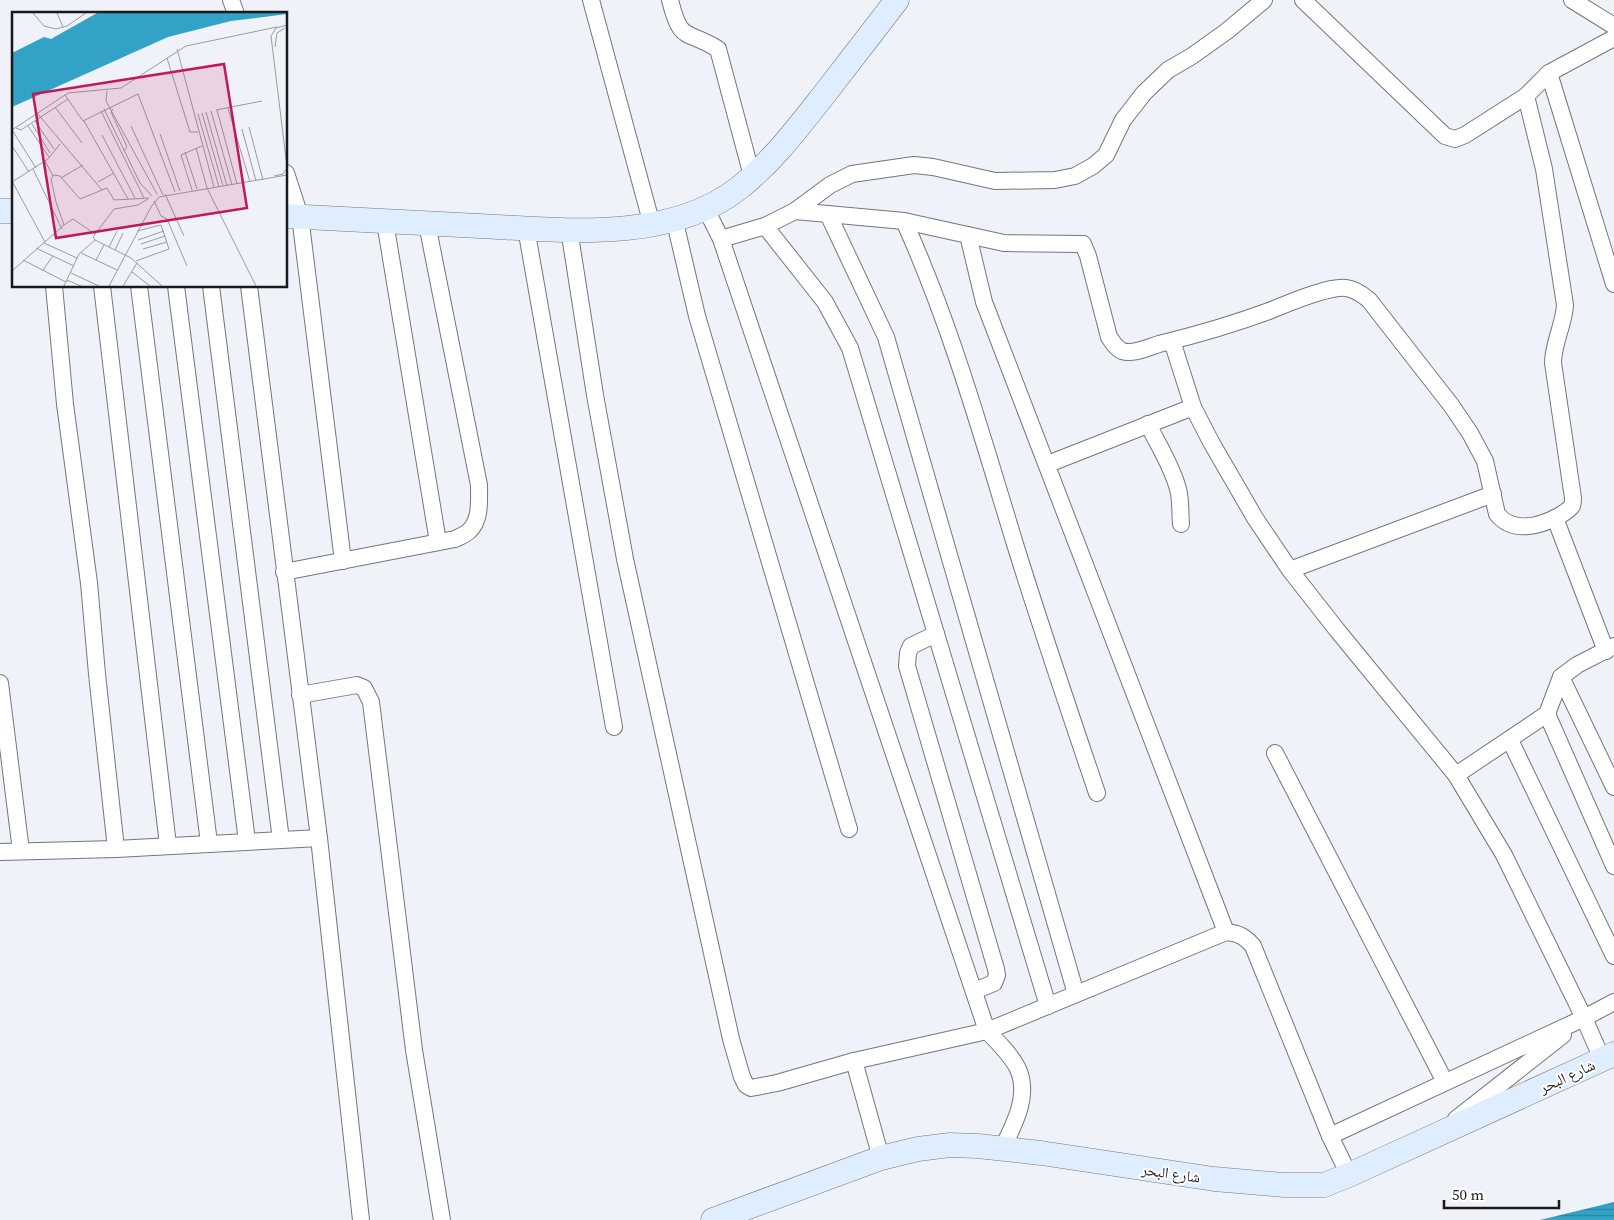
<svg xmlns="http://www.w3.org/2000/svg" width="1614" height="1220" viewBox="0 0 1614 1220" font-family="'Source Serif 4','Noto Naskh Arabic',serif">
  <defs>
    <pattern id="water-rules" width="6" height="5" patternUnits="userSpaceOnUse" patternTransform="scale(1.25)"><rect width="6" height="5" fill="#32a2c6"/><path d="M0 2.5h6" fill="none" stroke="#2a83a0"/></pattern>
  </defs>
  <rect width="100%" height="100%" fill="#f0f2f9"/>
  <polygon fill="url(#water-rules)" points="1614,1202 1614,1220 1540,1220"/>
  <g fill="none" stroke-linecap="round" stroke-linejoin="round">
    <defs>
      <g id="street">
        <polyline points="231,0 236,14"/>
        <polyline points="591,0 652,225"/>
        <path d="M 670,0 C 681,44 686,29 718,49 L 752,176"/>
        <polyline points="1303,0 1445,136 1455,139 1465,135 1526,96"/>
        <polyline points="1572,0 1614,26"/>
        <polyline points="1549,73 1614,284"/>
        <polyline points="286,173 300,216 343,561"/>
        <polyline points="706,209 721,239 765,226 795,211 830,185 852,174 914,165 933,167 995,181 1055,180 1075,176 1093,166 1106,155 1123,120 1144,93 1168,70 1192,56 1227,31 1264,0"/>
        <path d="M 795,211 L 904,221 L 1004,243 L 1083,244 L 1088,256 L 1109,337 C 1113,343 1116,348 1122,351 C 1133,355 1149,347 1159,344 C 1196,335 1234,324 1269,311 C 1287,304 1327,286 1346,288 C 1355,289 1362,294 1369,300 L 1451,405 L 1470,433 L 1485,461 L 1497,514 C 1513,534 1540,526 1559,516 C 1564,513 1569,510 1572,506 C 1573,503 1573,500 1573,498 L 1553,363 C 1553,343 1564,325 1565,305 L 1544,169 L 1526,96 L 1549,73 L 1614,38"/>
        <polyline points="828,214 886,337 1076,994"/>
        <polyline points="674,218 697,316 849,829"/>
        <path d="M 904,221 C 951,325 982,436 1015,544 C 1041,628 1069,710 1097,793"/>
        <polyline points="385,222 438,542"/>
        <polyline points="765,226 825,302 850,348 1048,1006"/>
        <polyline points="526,228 614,727"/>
        <path d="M 569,229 L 595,395 L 625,559 L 731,1039 L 742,1077 L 746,1085 L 751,1088 L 777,1083 L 854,1061 L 987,1031 L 1226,932 C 1239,933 1245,937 1253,946 L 1330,1136 L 1349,1175"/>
        <polyline points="968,235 984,302 1226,932"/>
        <path d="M 721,239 L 987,1031 C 998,1042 1010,1054 1017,1067 C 1031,1094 1014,1125 1002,1149"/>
        <polyline points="54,286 65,404 89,583 97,674 116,849"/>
        <polyline points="102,286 168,845"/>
        <polyline points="139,286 209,843"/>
        <polyline points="176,286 247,841"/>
        <polyline points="211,286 281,840"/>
        <polyline points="249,286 319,838 361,1220"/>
        <polyline points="1172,341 1193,407 1211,442 1255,518 1290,570 1337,630 1456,775 1504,855 1584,1018 1602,1059"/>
        <path d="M 1148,424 C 1158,445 1172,466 1178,489 C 1181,500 1180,512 1181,524"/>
        <polyline points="1048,464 1193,407"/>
        <polyline points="1555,518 1606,651"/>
        <polyline points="1290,570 1493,494"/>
        <path d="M 284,572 L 455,539 C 459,537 465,535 469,531 C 481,520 479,501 479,485 L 427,224"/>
        <polyline points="936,634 911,646 908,653 907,666 996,969 997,975 994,983 974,991"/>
        <polyline points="1561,677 1614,787"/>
        <polyline points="0,683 21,851"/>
        <polyline points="300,695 357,685 364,688 371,702 414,1050 442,1220"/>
        <polyline points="1547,714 1614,866"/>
        <polyline points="1510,740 1614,956"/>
        <polyline points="1275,753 1445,1082"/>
        <polyline points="1456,775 1547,714 1561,677 1577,665 1614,646"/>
        <polyline points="0,852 116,849 319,838"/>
        <polyline points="854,1061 881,1158"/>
        <polyline points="1456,1119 1563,1035"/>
        <polyline points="1330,1136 1584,1018 1614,1002"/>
      </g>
      <g id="secondary">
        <polyline points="0,211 14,211"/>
        <path d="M 286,216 C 351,219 415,223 479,226 C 563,230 669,243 739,188 C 772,162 797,129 823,96 C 848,64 872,32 897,0"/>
        <polyline points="713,1220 881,1158 918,1149 950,1145 978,1146 1041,1153 1214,1179 1284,1185 1324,1185 1349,1175 1614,1054"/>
      </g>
    </defs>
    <use href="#street" stroke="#74767c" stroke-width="18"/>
    <use href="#secondary" stroke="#74767c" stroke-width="25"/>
    <use href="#street" stroke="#fff" stroke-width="16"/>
    <use href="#secondary" stroke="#dfeefe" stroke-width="24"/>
  </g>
  <g text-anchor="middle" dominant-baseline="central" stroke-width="4" stroke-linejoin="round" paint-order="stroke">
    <g font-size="15" fill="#1a1a1d" stroke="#fff">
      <text transform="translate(1567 1076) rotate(-25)">شارع البحر</text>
      <text transform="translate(1171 1173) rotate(8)">شارع البحر</text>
    </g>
  </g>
  <g transform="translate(12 12)">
    <rect width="275" height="275" fill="#f0f2f9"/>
    <path d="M 85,1 L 275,1 L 275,2 L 219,9 L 156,25 L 0,95 L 0,41 L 32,25 L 39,27 Z" fill="#32a2c6"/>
    <path fill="none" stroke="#9a9ca1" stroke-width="1" d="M 21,1 L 32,14 L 44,17 L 55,14 L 74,1M 45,1 L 51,15M 275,13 L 264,16 L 259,24 L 275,155M 263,35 L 265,21 L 273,16M 165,37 L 202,175M 155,46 L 178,120 L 186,120M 95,79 L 94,89 L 145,182M 53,83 L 71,109 L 126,82 L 163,180M 43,95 L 70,131M 216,96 L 238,170M 92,97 L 128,171 L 140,184M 101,97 L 99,100 L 115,135 L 112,139M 204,98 L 250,89M 205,98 L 225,172M 89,99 L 132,186M 199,99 L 220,173M 194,100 L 215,174M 25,101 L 90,178M 190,101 L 211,174M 186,102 L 207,175M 23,109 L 42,137M 72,109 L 116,187M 20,112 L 38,141M 16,114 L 37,145M 119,114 L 151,183M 237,115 L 251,168M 4,116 L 9,118 L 56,87M 230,117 L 244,169M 0,118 L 56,81 L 109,76 L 174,34 L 265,15M 0,118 L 24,156M 148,122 L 168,179M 90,123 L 123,186M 0,134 L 17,160M 184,136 L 195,176 L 244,274M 173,140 L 185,177M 33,149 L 41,164M 21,157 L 50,217M 262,164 L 271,162 L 275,156M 49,166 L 71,153M 0,169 L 33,230M 0,170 L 36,147 L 48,132M 86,170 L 102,161M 180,178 L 169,143 L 190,134M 153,182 L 172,224M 142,189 L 149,204 L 155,207 L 175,254M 52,213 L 61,207 L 83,222M 83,228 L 81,225 L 102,197 L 126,193 L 136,187M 126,228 L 152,219M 32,231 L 65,246M 129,232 L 153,224M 92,233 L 84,248 L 105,258M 97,235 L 105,219M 24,236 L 62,254M 131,237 L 155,230M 103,238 L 111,221M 69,241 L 84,248M 11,248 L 54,270M 124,249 L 157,237 L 149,213 L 125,219M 31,258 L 41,244M 0,259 L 52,213 L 44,190 L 39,167 L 42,163 L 48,164 L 68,187 L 95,176 L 102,188 L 137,186M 120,260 L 138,274M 59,261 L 87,274M 55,268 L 69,274M 52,274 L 67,242 L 83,228 L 119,246 L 150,274M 97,274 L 139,195 L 147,185 L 275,163M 111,274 L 125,251"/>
    <path fill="#c2185b" fill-opacity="0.15" stroke="#c2185b" stroke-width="2.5" d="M 212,52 L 235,196 L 44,226 L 21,82 Z"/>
    <rect width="275" height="275" fill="none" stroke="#1a1a1d" stroke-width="2.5"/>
  </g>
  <path d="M1444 1200v8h115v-8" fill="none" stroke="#1a1a1d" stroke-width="2.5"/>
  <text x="1452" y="1200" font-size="15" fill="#1a1a1d" stroke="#ffffff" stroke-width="4" paint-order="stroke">50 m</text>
</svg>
